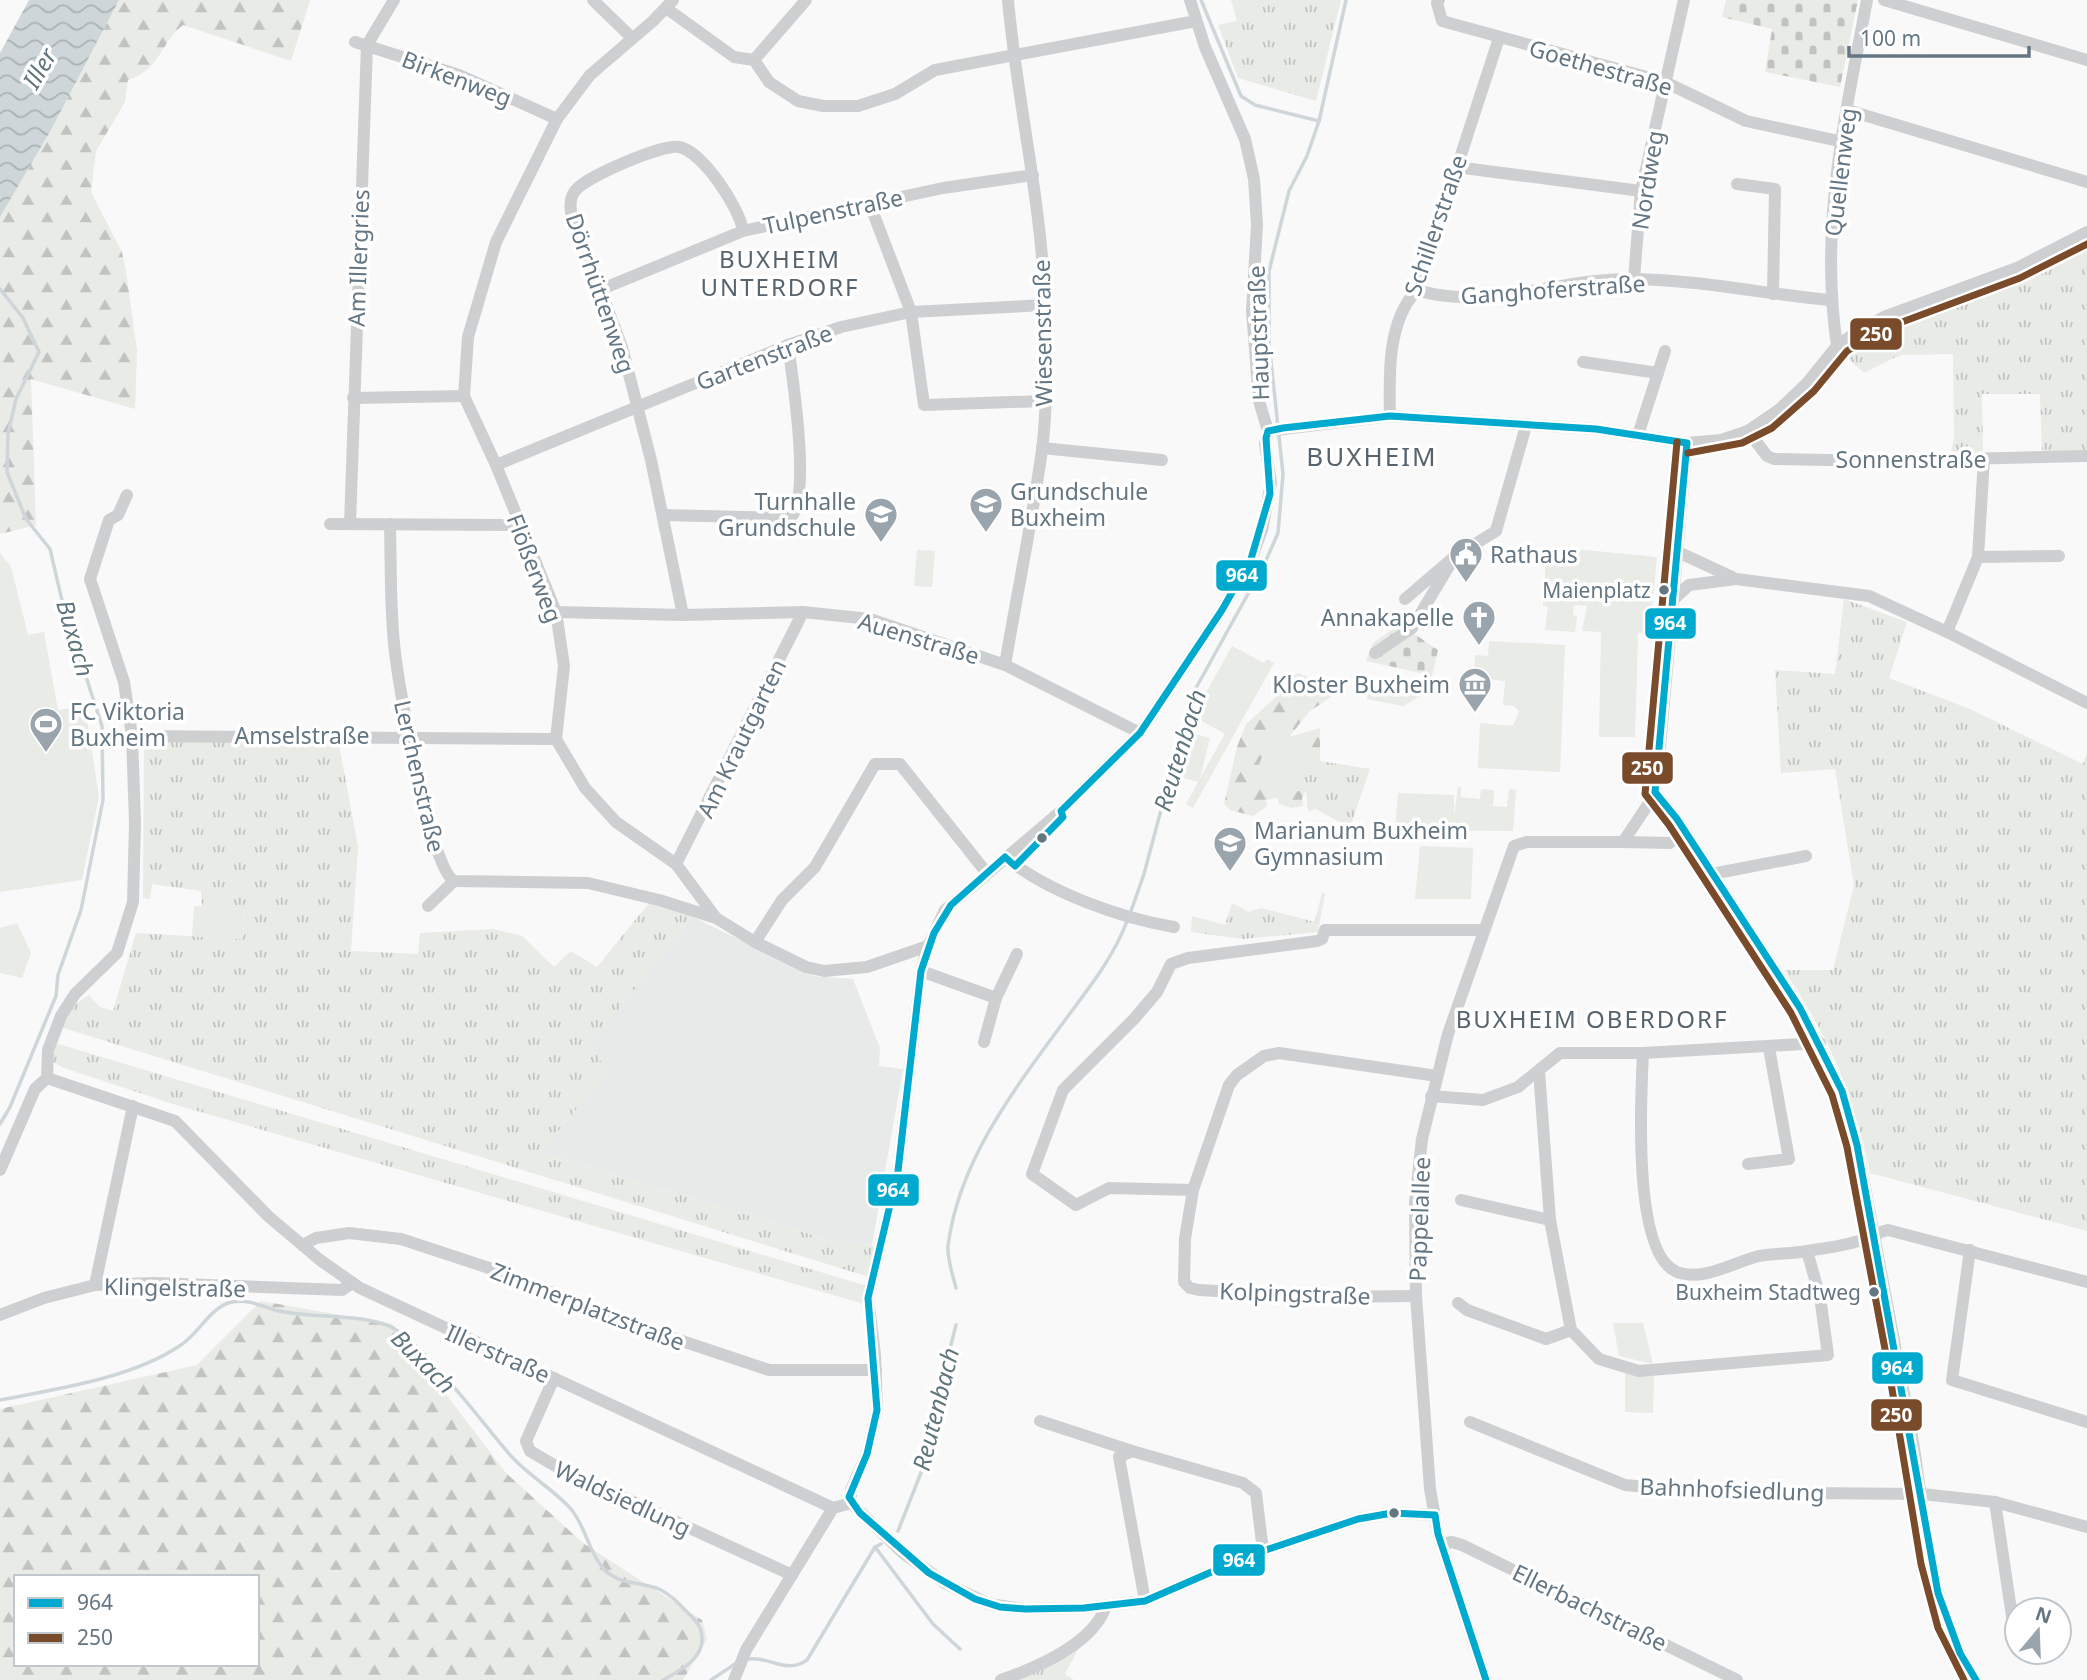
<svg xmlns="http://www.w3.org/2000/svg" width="2087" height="1680" viewBox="0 0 2087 1680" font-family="'Noto Sans',sans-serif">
  <defs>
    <pattern id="grass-tufts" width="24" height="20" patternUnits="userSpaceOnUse" patternTransform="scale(1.75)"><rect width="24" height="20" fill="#e8ebe6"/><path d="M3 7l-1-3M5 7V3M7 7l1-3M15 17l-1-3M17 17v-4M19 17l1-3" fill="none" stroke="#c0c3c0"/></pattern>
    <pattern id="forest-firs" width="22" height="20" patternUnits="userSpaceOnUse" patternTransform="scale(1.75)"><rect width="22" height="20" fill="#e8ebe6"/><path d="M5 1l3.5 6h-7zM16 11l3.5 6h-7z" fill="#c0c3c0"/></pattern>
    <pattern id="cemetery-stones" width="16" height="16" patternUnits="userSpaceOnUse" patternTransform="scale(1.75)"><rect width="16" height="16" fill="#e8ebe6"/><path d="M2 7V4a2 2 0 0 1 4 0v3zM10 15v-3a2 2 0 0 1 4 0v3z" fill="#c0c3c0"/></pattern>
    <pattern id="water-waves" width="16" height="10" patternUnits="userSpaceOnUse" patternTransform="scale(1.75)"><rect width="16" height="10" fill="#ced6d9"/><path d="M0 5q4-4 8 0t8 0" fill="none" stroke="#abb2b5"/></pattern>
  </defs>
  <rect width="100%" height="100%" fill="#f9f9f9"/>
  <polygon fill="#e8e9e9" points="693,917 814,976 853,979 880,1048 879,1066 903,1069 872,1245 829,1240 540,1152 607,1073 590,1043"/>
  <g fill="url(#grass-tufts)">
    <polygon points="1231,0 1341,0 1316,101 1238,78 1218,25 1237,21"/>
    <polygon points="2087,239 2087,452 2042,452 2040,394 1982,394 1983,452 1951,453 1954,437 1953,354 1900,355 1864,373 1840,351 1885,321 2015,276"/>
    <path d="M 1844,599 L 1907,622 L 1889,678 L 1970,709 L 2083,764 L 2087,753 L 2087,1231 L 1870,1173 C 1853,1090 1830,1040 1784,970 L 1833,970 L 1854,885 L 1835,769 L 1781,773 L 1775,670 L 1835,674 Z"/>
    <polygon points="1369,683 1421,696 1403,706 1367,699"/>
    <polygon points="338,740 358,846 351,951 418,954 420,933 493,929 522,936 554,967 571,951 597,967 649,903 693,917 591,1043 607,1073 540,1152 829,1240 872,1245 874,1249 869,1277 60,1027 74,1005 89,995 100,1007 113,1011 136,933 243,939 245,909 202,907 201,891 152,884 150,899 143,898 144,745 148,742"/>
    <polygon points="1309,746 1320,761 1370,769 1347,836 1342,836 1341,823 1316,809 1308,811 1306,791 1292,792"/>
    <polygon points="1322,892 1325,894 1318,932 1243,939 1191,932 1192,916 1225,925 1232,903 1249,912 1261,908 1315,922"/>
    <polygon points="55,1043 867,1286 864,1304 173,1104 64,1068 51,1061"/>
    <polygon points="1079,1648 1065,1674 1074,1680 1018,1680"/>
  </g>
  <g fill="url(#forest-firs)" fill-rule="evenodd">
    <path d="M 119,0 L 310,0 L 291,61 L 183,25 C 160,43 161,69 128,80 L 125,102 L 96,151 L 91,192 L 122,252 L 126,271 L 137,351 L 135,409 L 31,379 L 36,525 L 0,534 L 0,217 L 51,130 Z"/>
    <polygon points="1298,673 1339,691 1309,712 1289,737 1320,728 1320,761 1308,746 1255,778 1292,792 1306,790 1302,798 1303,806 1292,808 1279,804 1278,798 1266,800 1267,806 1253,816 1230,810 1224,804 1237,747 1246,724 1277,696 1289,678"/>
    <path d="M 261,1301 L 392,1324 L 506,1473 L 583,1543 L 702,1620 L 707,1639 L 683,1680 L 0,1680 L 0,1409 L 197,1365 ZM 16,1577 L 257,1577 L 257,1664 L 16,1664 Z"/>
  </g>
  <g fill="url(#cemetery-stones)">
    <polygon points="1726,0 1858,0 1840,87 1765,72 1772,29 1722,17"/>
    <polygon points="1400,624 1438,650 1431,680 1425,674 1366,661 1373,643"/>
  </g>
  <g fill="#e8ebe6">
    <polygon points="1554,547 1657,557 1650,633 1638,633 1635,737 1599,737 1601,632 1582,631 1587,606 1574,605 1573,615 1577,616 1575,632 1545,630 1548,607 1543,606 1546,557 1553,558"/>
    <polygon points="917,550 935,551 932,587 914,586"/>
    <polygon points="0,553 11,567 28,635 44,632 58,710 85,706 99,797 82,880 0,892"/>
    <polygon points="1489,641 1565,645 1560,772 1478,768 1480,723 1513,726 1519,711 1514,706 1503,705 1505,681 1487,679 1485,692 1480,692 1480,697 1473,697 1475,655 1488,656"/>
    <polygon points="1232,646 1264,663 1267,659 1274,663 1193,808 1186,804 1198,782 1174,775 1185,731 1210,738 1200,778 1225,734 1193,716"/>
    <polygon points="1271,733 1309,746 1292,792 1254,778"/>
    <polygon points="1458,787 1461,787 1461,797 1480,799 1481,789 1494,790 1493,806 1507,807 1509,789 1516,790 1513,831 1395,830 1398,793 1454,795 1454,816"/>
    <polygon points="1420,846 1473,848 1471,899 1415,899"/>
    <polygon points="194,906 245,909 243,939 192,936"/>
    <polygon points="17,923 31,953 22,978 0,973 0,928"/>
    <polygon points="1613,1323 1643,1323 1653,1364 1619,1356"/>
    <polygon points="1625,1373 1654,1374 1653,1413 1625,1412"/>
  </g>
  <polygon fill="url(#water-waves)" points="29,0 119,0 51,130 0,217 0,53"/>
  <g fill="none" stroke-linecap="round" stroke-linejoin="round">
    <g stroke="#ced6d9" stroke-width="3.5">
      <polyline points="1319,121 1346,0"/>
      <polyline points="0,289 23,318 39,352 16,399 8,434 7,472 26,519 50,549 64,609 102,726 103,800 81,910 58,975 56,996 10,1107 0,1124"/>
      <polyline points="1130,914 1144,874 1191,697 1264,565 1278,533 1283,474 1269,343 1269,271 1289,191 1307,156 1319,121 1255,105 1241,96 1201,0"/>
      <path d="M 956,1288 C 953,1276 947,1259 948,1246 C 959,1157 1020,1082 1071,1012 C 1092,984 1115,954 1127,921"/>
      <path d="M 0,1400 C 57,1389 133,1378 181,1345 C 198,1334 209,1310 228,1303 C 245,1297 263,1307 279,1311 C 313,1318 351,1314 384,1324 C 418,1334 485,1427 511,1456 C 529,1476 553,1489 571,1509 C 586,1527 589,1553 603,1568 C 619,1586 641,1581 661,1590 C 670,1595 678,1602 685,1610 C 691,1616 699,1622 701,1631 C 708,1657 681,1670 663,1680"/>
      <polyline points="898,1531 928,1455 940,1387 956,1325"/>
      <polyline points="875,1547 933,1624 960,1649"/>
      <path d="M 748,1659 C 771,1656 786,1675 807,1660 L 875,1547 L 881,1544"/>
      <polyline points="711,1680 735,1664"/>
    </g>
    <g stroke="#cecfd0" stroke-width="12">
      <polyline points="593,0 632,38"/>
      <polyline points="673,0 653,21 590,75 557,119 496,242 468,337 464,396 496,465 556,612 564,666 556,739 585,788 616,822 676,864 716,918 755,942 806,967 824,971 867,967 928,946"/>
      <polyline points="1439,0 1437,3 1442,21 1665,82 1746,121 1839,141"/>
      <polyline points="1884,0 2087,60"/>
      <polyline points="666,8 734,57 754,60 769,82 798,101 823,106 858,106 895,94 935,70 1196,21"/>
      <polyline points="355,42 459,75 557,119"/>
      <polyline points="754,60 806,0"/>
      <polyline points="1847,110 2087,182"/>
      <polyline points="1456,167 1641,191"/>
      <polyline points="1737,184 1775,189 1773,294"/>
      <polyline points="869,202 911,312 924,405 1044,401"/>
      <polyline points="1634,279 1641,191 1684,0"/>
      <polyline points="602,289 743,231 943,188 1033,175"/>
      <path d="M 1417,290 C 1486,312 1562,277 1634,279 C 1699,280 1765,294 1830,300"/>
      <path d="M 1837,346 C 1819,225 1845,118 1867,0"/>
      <polyline points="1583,362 1658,373"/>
      <polyline points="353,398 464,396"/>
      <path d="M 1390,416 C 1389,376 1387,321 1417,290 L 1499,38"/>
      <polyline points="1268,431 1390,416 1596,429 1687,443 1721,440 1748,431 1780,409 1807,383 1837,346 1859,330 1884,317 2017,268 2087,232"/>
      <polyline points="1748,431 1767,456 1774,459 1877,461 2087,456"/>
      <polyline points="1638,435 1665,351"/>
      <polyline points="1042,448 1162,460"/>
      <polyline points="496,465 788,345 841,327 911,312 1045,305"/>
      <path d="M 663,515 L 790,518 C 812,503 792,373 788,345"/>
      <polyline points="330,524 519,525"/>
      <polyline points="350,524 367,45 394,0"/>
      <path d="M 390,524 C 391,564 390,604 394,643 C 397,680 429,865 454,881 L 588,883 L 659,900 L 716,918"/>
      <polyline points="1678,552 1732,577"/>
      <polyline points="1978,557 2059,556"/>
      <polyline points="1675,598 1689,585 1736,579 1869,596 1947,632 2087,703"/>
      <polyline points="1405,599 1454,557 1496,531 1526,426"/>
      <polyline points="556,612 683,615 803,612 870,619 1005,665 1140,733"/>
      <path d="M 683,615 L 651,460 L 622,347 L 571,212 C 570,205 570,197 575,191 C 585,177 662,144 679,147 C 702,151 740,208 743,231"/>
      <polyline points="1947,632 1978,557 1984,459"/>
      <polyline points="1375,653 1412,628 1452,561"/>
      <path d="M 1005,665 C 1017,594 1032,522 1042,450 C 1048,404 1046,353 1045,306 C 1042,203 1017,102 1008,0"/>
      <polyline points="132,736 556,739"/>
      <path d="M 1655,792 L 1677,819 L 1800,1008 L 1842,1091 L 1857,1145 C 1875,1242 1894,1339 1912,1436 C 1926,1517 1928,1610 1976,1680"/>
      <polyline points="1623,842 1670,843"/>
      <path d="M 1005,857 C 1047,892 1120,918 1174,927"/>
      <polyline points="676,864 803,612"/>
      <polyline points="1712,874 1806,856"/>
      <polyline points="428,906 454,881"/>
      <polyline points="755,942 782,900 815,867 875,764 900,764 986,872"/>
      <polyline points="921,971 996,998"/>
      <polyline points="984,1042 996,998 1017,954"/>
      <path d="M 1643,1053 C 1641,1094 1632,1254 1677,1272 C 1703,1282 1734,1262 1759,1256 C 1775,1253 1791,1254 1807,1251 C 1825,1248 1847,1246 1864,1239 C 1873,1236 1879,1232 1888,1230 L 2087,1282"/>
      <polyline points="1539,1071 1550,1220 1571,1330 1599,1359 1639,1371 1828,1355 1820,1297 1807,1251"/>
      <polyline points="47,1078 175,1121 268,1216 320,1260 360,1288 833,1508"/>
      <polyline points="1431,1096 1483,1100 1518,1087 1560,1053 1643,1053 1820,1043"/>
      <polyline points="1748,1164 1789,1159 1769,1048"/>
      <polyline points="0,1170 35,1089 47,1078 48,1050 61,1016 75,994 117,953 133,902 135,823 132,736 124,682 90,579 109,520 118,515 127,495"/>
      <polyline points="1193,1190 1109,1188 1076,1205 1032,1174 1063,1090 1134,1019 1157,992 1171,964 1188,958 1317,941 1322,939 1325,930 1484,930"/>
      <polyline points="1461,1200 1550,1220"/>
      <polyline points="303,1245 316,1238 349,1233 401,1239 489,1268 640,1327 769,1370 876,1370"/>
      <polyline points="1970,1250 1952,1380 2087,1422"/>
      <polyline points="95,1285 133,1106"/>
      <polyline points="1416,1296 1328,1297 1199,1290 1190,1288 1184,1282 1185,1239 1193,1190 1229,1085 1237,1075 1264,1056 1279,1053 1437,1076"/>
      <polyline points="1458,1303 1467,1310 1546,1339 1571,1330"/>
      <polyline points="0,1315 44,1298 95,1285 154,1283 342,1290 352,1283"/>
      <polyline points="554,1378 526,1441 530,1451 559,1468 792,1575"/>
      <polyline points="1040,1421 1132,1451"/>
      <polyline points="1470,1422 1625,1485 1703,1492 1922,1494 1995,1502 2087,1527"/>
      <polyline points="1995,1502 2017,1650"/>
      <polyline points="851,1503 851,1490 867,1454 877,1410 875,1355 868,1298 898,1171 921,971 928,946 945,910 1061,811 1140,733 1222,610 1251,559 1262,530 1271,483 1265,444 1268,431 1259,401 1252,311 1257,225 1254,179 1245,139 1205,47 1190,0"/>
      <polyline points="851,1503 903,1553 945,1583 989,1604 1025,1609 1084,1608 1145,1601 1248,1556 1358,1519 1392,1513 1435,1515"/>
      <polyline points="1441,1544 1452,1542 1462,1545 1737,1680"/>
      <polyline points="1145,1601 1119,1457 1132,1451 1243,1483 1256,1493 1263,1551"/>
      <polyline points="734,1680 746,1650 833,1508 851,1503"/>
      <path d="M 1001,1680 C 1036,1668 1093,1644 1106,1606"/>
      <polyline points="1486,1680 1438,1534 1430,1489 1416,1296 1415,1203 1422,1139 1448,1034 1514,846 1527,842 1623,842 1651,800 1657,781 1687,443"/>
    </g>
    <defs>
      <polyline id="bus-1" points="1486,1680 1438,1534 1435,1515 1392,1513 1358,1519 1248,1556 1145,1601 1084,1608 1025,1609 1000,1607 975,1599 929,1573 860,1513 849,1497 867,1454 877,1410 868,1298 898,1171 921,971 934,933 951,905 1005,857 1015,866 1063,817 1061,811 1140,733 1222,610 1251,559 1270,494 1266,438 1268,431 1283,428 1390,416 1596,429 1687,443 1655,792 1677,819 1800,1008 1842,1091 1857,1145 1938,1593 1960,1653 1976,1680"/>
      <g id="bus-2">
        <polyline points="1677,442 1645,794 1669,825 1791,1013 1832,1095 1847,1147 1888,1365 1921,1564 1938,1628 1964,1680"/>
        <polyline points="1688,453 1742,443 1772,428 1814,391 1847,351 1886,328 2020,278 2087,244"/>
      </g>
    </defs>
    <use href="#bus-1" stroke="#fff" stroke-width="12"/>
    <use href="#bus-2" stroke="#fff" stroke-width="12"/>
    <use href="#bus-1" stroke="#00a9ce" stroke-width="7"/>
    <use href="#bus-2" stroke="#7a4b2a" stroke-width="7"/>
  </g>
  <defs>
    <symbol id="school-pin" viewBox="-11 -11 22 30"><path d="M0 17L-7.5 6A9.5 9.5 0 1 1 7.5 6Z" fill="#99a4ac" stroke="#fff"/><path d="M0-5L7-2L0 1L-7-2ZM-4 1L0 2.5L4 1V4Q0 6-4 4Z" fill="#fff"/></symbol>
    <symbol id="civic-pin" viewBox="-11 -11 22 30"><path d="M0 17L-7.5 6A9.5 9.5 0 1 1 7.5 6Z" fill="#99a4ac" stroke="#fff"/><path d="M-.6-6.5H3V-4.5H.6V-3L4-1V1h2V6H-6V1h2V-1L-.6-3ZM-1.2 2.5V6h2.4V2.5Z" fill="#fff"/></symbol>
    <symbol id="church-pin" viewBox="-11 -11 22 30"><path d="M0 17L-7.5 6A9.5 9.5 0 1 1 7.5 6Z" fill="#99a4ac" stroke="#fff"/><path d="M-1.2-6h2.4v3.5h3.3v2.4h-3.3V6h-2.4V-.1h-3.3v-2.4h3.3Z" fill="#fff"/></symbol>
    <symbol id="museum-pin" viewBox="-11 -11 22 30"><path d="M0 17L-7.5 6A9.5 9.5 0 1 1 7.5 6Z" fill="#99a4ac" stroke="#fff"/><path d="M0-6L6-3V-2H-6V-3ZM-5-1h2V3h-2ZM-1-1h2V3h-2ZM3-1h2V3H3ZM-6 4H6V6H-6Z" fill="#fff"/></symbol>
    <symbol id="stadium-pin" viewBox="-11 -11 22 30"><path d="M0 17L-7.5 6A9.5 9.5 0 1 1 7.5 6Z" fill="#99a4ac" stroke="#fff"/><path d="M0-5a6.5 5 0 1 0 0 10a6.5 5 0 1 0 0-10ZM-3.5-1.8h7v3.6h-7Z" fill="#fff"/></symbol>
  </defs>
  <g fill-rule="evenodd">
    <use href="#school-pin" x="967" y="485" width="38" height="52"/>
    <use href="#school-pin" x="862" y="495" width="38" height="52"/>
    <use href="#civic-pin" x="1447" y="535" width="38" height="52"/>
    <use href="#church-pin" x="1460" y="598" width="38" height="52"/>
    <use href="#museum-pin" x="1456" y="665" width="38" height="52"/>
    <use href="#stadium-pin" x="27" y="705" width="38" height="52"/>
    <use href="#school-pin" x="1211" y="824" width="38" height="52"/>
  </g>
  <g fill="#657683" stroke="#fff" stroke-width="2.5">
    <circle cx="1664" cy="590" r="6"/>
    <circle cx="1042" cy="838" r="6"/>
    <circle cx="1874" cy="1292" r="6"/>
    <circle cx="1394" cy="1513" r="6"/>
  </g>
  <g text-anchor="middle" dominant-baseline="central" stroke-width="7" stroke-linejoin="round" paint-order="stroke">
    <g font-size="21" fill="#657683" stroke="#fff" text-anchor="end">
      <text x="1651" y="590">Maienplatz</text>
      <text x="1861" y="1292">Buxheim Stadtweg</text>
    </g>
    <g font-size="23" fill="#657683" stroke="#fff">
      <text transform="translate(1601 67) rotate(16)">Goethestraße</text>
      <text transform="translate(457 78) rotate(21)">Birkenweg</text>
      <text transform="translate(1840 172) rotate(-83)">Quellenweg</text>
      <text transform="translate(1647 180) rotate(-81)">Nordweg</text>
      <text transform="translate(833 211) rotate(-12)">Tulpenstraße</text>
      <text transform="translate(1435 225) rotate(-71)">Schillerstraße</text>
      <text transform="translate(358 258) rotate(-88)">Am Illergries</text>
      <text transform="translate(1553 289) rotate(-4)">Ganghoferstraße</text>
      <text transform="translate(601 293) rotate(71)">Dörrhüttenweg</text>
      <text transform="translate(1042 333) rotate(-91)">Wiesenstraße</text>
      <text transform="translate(1258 333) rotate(-92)">Hauptstraße</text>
      <text transform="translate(764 357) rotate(-21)">Gartenstraße</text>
      <text x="1911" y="459">Sonnenstraße</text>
      <text transform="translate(535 568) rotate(69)">Flößerweg</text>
      <text transform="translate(919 638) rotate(17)">Auenstraße</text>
      <text x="302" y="735">Amselstraße</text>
      <text transform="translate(741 738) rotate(-64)">Am Krautgarten</text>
      <text transform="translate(420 776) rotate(77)">Lerchenstraße</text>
      <text transform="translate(1419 1219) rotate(-88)">Pappelallee</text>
      <text transform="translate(175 1287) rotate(1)">Klingelstraße</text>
      <text transform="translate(1295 1293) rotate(2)">Kolpingstraße</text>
      <text transform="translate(588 1306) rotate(21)">Zimmerplatzstraße</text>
      <text transform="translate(498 1353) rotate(24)">Illerstraße</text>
      <text transform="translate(1732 1489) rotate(2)">Bahnhofsiedlung</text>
      <text transform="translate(623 1498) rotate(25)">Waldsiedlung</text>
      <text transform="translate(1590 1607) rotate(26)">Ellerbachstraße</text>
    </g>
    <g font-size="23" fill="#657683" stroke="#fff" text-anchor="start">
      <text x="1010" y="491">Grundschule<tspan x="1010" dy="26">Buxheim</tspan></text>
      <text x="856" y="501" text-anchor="end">Turnhalle<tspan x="856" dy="26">Grundschule</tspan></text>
      <text x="1490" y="554">Rathaus</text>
      <text x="1454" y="617" text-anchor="end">Annakapelle</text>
      <text x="1450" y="684" text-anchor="end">Kloster Buxheim</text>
      <text x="70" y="711">FC Viktoria<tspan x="70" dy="26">Buxheim</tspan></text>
      <text x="1254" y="830">Marianum Buxheim<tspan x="1254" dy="26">Gymnasium</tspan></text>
    </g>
    <g font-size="24" font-style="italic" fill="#60757c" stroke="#fff">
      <text transform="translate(39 68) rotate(-60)">Iller</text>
      <text transform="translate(76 638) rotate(74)">Buxach</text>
      <text transform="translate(1179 750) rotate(-73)">Reutenbach</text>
      <text transform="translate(424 1361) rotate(45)">Buxach</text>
      <text transform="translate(935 1409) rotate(-76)">Reutenbach</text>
    </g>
    <g font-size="24" letter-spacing="2" fill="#57646e" stroke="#fff">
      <text x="780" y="258">BUXHEIM<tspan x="780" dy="28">UNTERDORF</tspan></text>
      <text x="1592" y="1018">BUXHEIM OBERDORF</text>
    </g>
    <g font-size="26" letter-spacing="2" fill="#57646e" stroke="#fff">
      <text x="1372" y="456">BUXHEIM</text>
    </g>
  </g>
  <g stroke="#fff" stroke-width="2.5">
    <rect x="1849" y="317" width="54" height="34" rx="7" fill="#7a4b2a"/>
    <rect x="1215" y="559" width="53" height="33" rx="7" fill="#00a9ce"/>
    <rect x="1644" y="607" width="53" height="33" rx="7" fill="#00a9ce"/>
    <rect x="1621" y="751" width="53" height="34" rx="7" fill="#7a4b2a"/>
    <rect x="867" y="1173" width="53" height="34" rx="7" fill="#00a9ce"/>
    <rect x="1871" y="1351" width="53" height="34" rx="7" fill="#00a9ce"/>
    <rect x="1870" y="1398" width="53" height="34" rx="7" fill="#7a4b2a"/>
    <rect x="1212" y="1543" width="54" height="34" rx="7" fill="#00a9ce"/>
  </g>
  <g font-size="19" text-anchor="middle" font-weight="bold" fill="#fff">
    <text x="1876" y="341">250</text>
    <text x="1242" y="582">964</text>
    <text x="1670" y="630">964</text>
    <text x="1647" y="775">250</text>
    <text x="893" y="1197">964</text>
    <text x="1897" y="1375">964</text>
    <text x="1896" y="1422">250</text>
    <text x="1239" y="1567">964</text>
  </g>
  <rect x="14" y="1575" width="245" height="91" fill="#ffffff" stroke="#c1c8cd" stroke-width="2"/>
  <rect x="28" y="1598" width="35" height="10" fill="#00a9ce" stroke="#c1c8cd" stroke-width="2"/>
  <text x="77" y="1610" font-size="21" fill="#657683">964</text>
  <rect x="28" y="1633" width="35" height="10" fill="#7a4b2a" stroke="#c1c8cd" stroke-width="2"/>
  <text x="77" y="1645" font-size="21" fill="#657683">250</text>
  <g transform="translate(2038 1631) rotate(19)"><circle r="33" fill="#ffffff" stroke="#c1c8cd" stroke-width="2"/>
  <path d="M0-5L12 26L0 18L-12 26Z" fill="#99a4ac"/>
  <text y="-10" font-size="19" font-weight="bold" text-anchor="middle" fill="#657683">N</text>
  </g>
  <path d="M1849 46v10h180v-10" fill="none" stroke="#657683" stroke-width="3.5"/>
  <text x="1860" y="46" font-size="21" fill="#657683" stroke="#ffffff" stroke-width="5" paint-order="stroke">100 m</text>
</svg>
